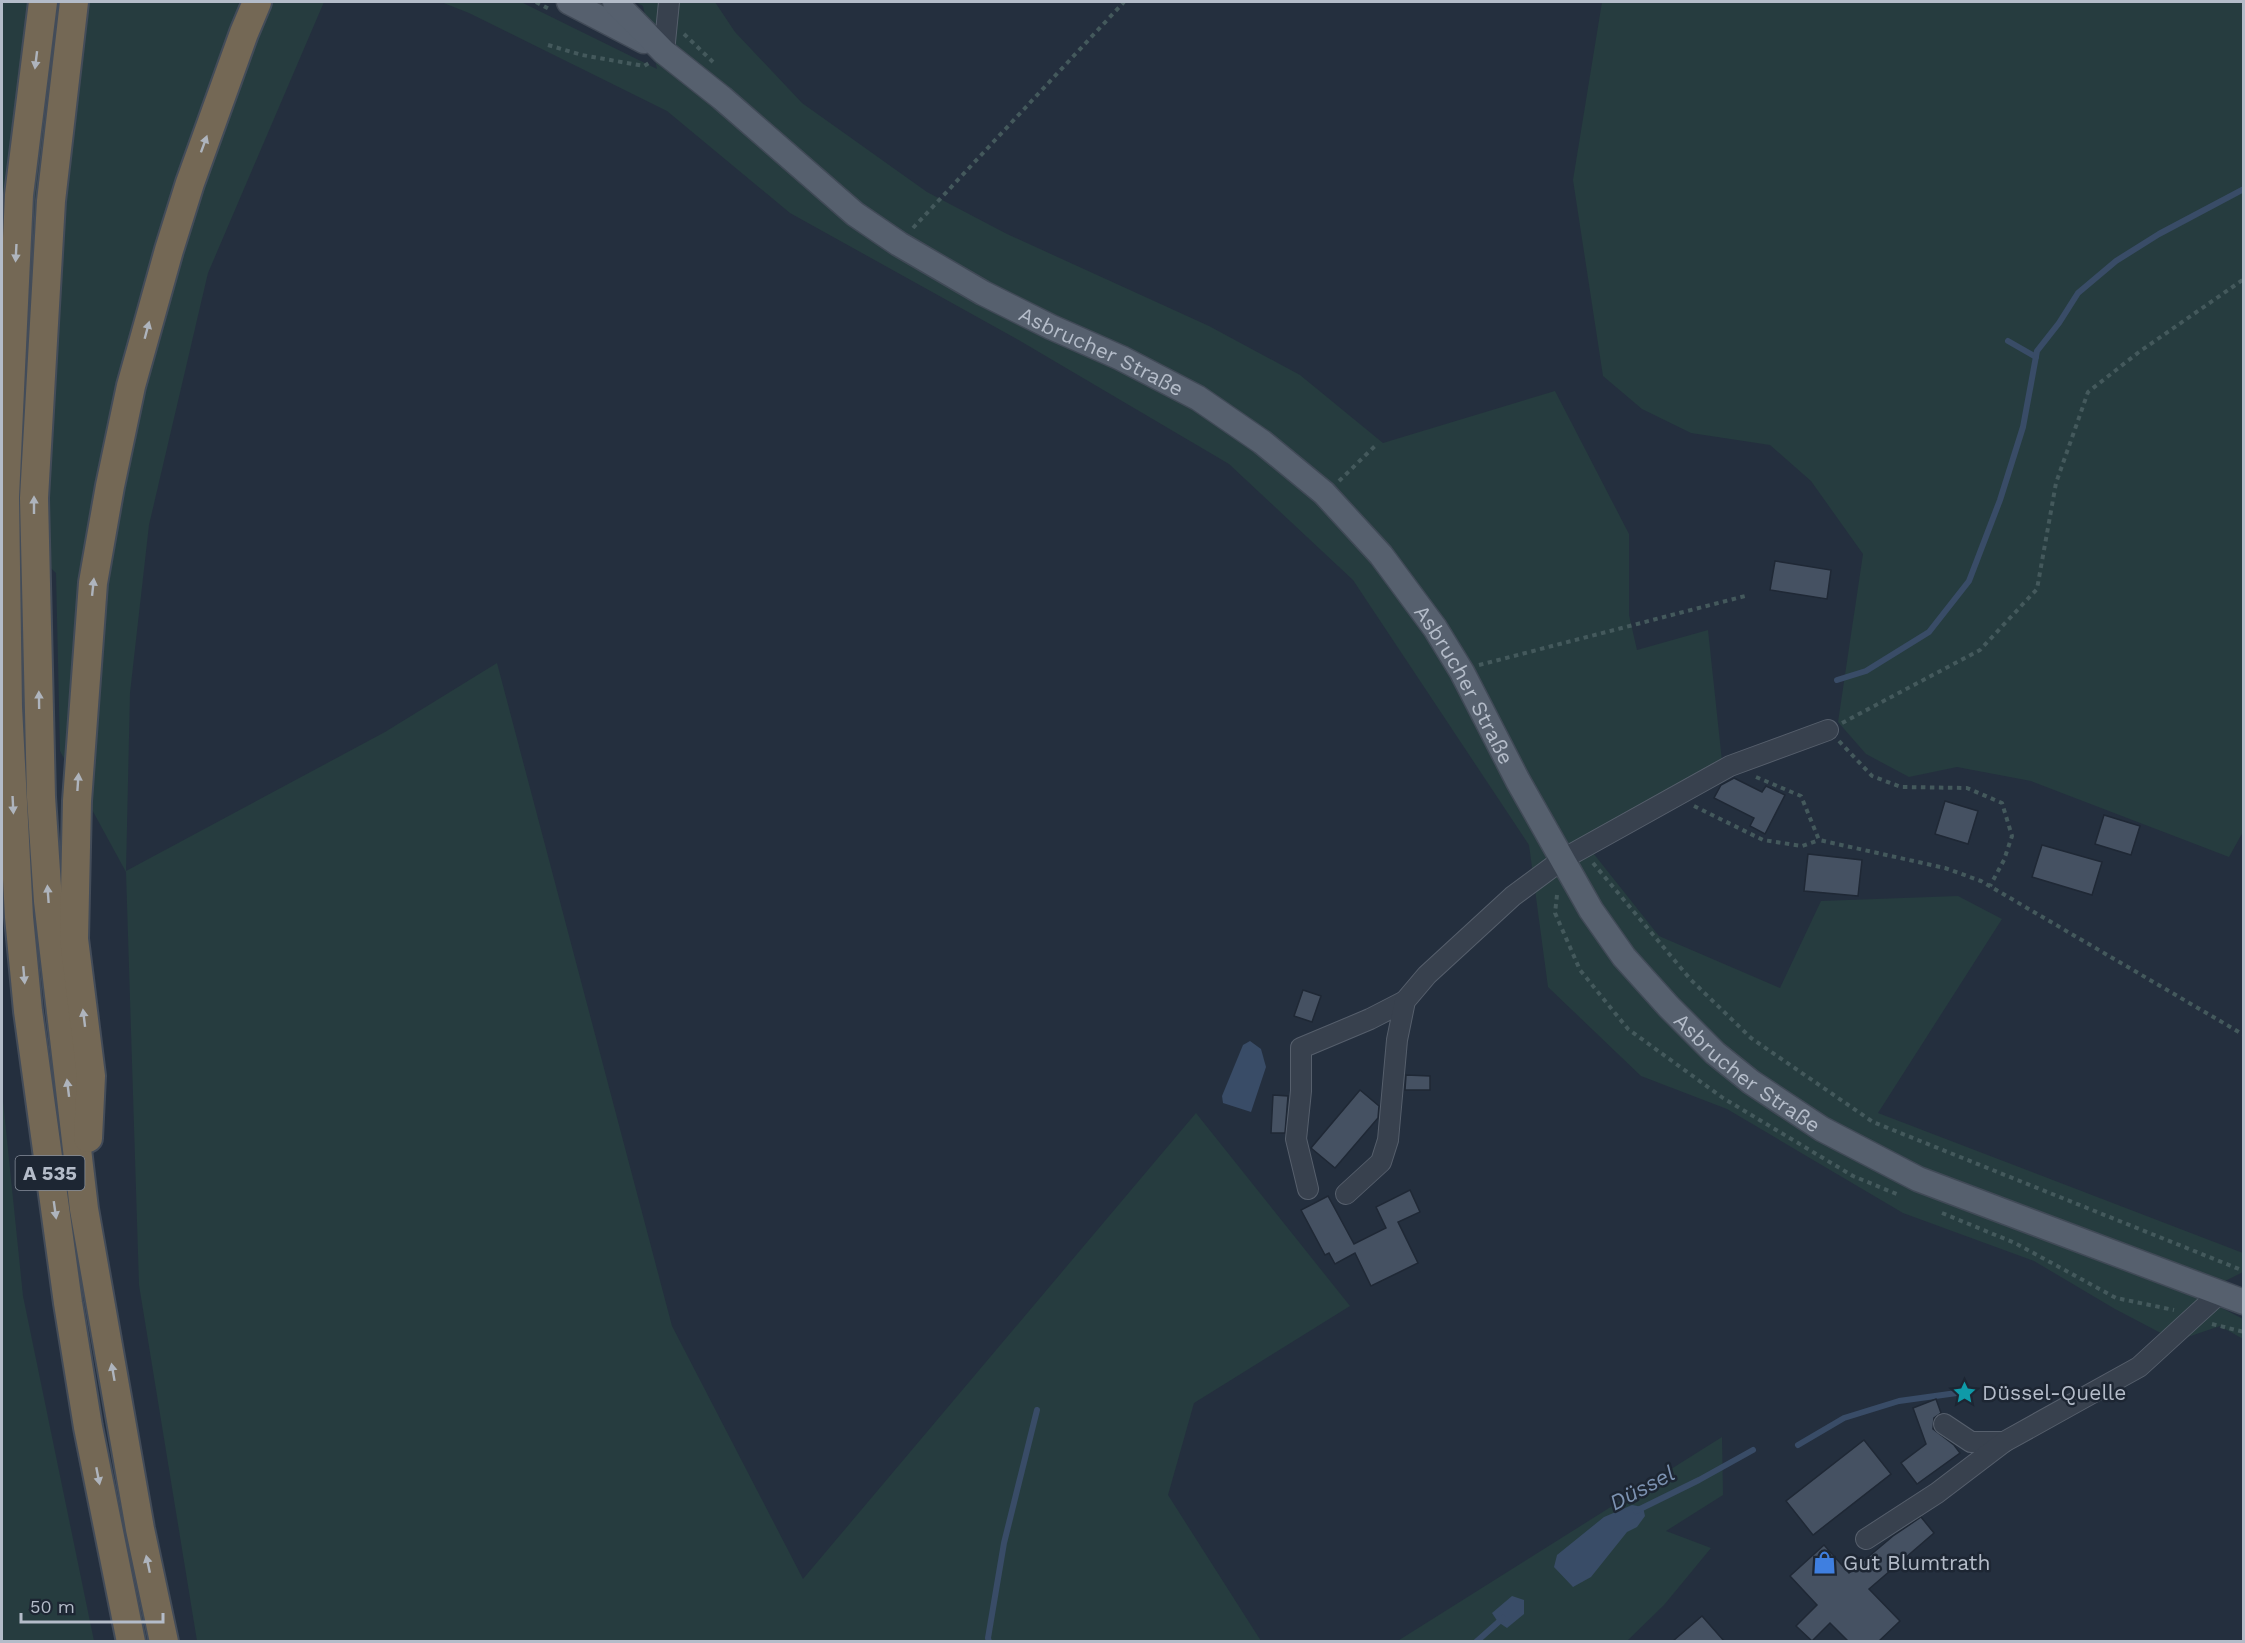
<svg xmlns="http://www.w3.org/2000/svg" width="2245" height="1643" viewBox="0 0 2245 1643" font-family="'Work Sans',sans-serif">
  <rect width="100%" height="100%" fill="#242f3e"/>
  <g fill="#263c3f">
    <polygon points="2,2 324,2 208,273 149,525 130,693 126,871 385,732 497,663 672,1326 803,1579 1196,1113 1350,1306 1194,1403 1168,1495 1261,1641 197,1641 139,1285 126,872 60,751 56,573 2,521"/>
    <polygon points="441,2 521,2 657,69 643,6 636,2 715,2 735,32 802,103 927,192 1007,234 1209,326 1300,375 1383,443 1555,391 1629,534 1629,615 1637,650 1708,630 1722,761 1582,839 1659,936 1780,988 1821,901 1958,896 2002,919 1878,1113 2243,1253 2243,1272 2197,1295 2243,1319 2243,1339 2220,1326 2176,1341 2115,1309 2034,1261 1903,1213 1727,1109 1641,1076 1548,987 1529,845 1353,580 1229,464 1015,338 790,213 667,111 469,13"/>
    <polygon points="1602,2 2243,2 2244,830 2229,857 2031,781 1957,767 1909,777 1866,754 1838,722 1863,554 1811,481 1770,445 1691,433 1642,409 1603,376 1573,180"/>
    <polygon points="2,1091 23,1296 94,1641 2,1641"/>
    <polygon points="1722,1437 1723,1495 1666,1531 1711,1548 1664,1605 1627,1641 1396,1642"/>
  </g>
  <g fill="#394c67">
    <polygon points="1250,1041 1261,1049 1266,1067 1251,1112 1223,1103 1222,1096 1243,1045"/>
    <polygon points="1632,1505 1643,1507 1645,1516 1637,1527 1627,1532 1591,1577 1573,1587 1554,1567 1557,1555 1604,1517"/>
    <polygon points="1512,1596 1524,1600 1524,1614 1507,1628 1498,1622 1492,1613"/>
  </g>
  <g fill="none" stroke-linecap="round" stroke-linejoin="round">
    <g stroke="#394c67" stroke-width="6">
      <polyline points="2008,341 2036,357"/>
      <polyline points="1837,680 1866,671 1929,632 1969,581 2000,500 2023,427 2037,351 2059,323 2078,293 2116,261 2159,234 2244,189"/>
      <polyline points="1798,1445 1844,1418 1899,1401 1964,1392"/>
      <polyline points="1636,1511 1699,1480 1753,1450"/>
      <polyline points="989,1642 988,1638 1004,1543 1037,1410"/>
      <polyline points="1476,1642 1503,1618"/>
    </g>
  </g>
  <g fill="#455162" stroke="#1f2835" stroke-width="1.5">
    <polygon points="1775,561 1831,570 1827,599 1770,590"/>
    <polygon points="1734,778 1762,792 1766,786 1785,795 1765,834 1750,826 1754,818 1714,798 1721,785"/>
    <polygon points="1945,801 1978,811 1968,844 1935,834"/>
    <polygon points="2104,815 2140,826 2131,855 2095,844"/>
    <polygon points="2042,845 2102,862 2092,895 2032,877"/>
    <polygon points="1808,854 1862,860 1858,896 1804,891"/>
    <polygon points="1303,990 1321,996 1312,1022 1294,1016"/>
    <polygon points="1406,1075 1430,1076 1430,1090 1405,1090"/>
    <polygon points="1360,1090 1379,1106 1378,1118 1335,1168 1311,1148"/>
    <polygon points="1273,1095 1288,1096 1285,1133 1271,1133"/>
    <polygon points="1410,1190 1420,1212 1398,1222 1418,1263 1371,1286 1355,1253 1335,1264 1329,1253 1325,1255 1301,1210 1328,1196 1354,1244 1386,1228 1376,1207"/>
    <polygon points="1936,1399 1941,1413 1934,1418 1933,1429 1954,1445 1960,1453 1917,1484 1901,1463 1926,1444 1913,1408"/>
    <polygon points="1864,1440 1891,1474 1813,1535 1786,1501"/>
    <polygon points="1921,1517 1934,1533 1869,1589 1900,1621 1879,1641 1848,1641 1830,1623 1812,1641 1796,1626 1817,1605 1790,1576 1824,1545 1849,1573 1893,1536"/>
    <polygon points="1702,1616 1724,1641 1673,1641"/>
  </g>
  <g fill="none" stroke-linecap="round" stroke-linejoin="round">
    <defs>
      <g id="minor">
        <polyline points="664,52 669,2"/>
        <polyline points="1308,1189 1296,1139 1301,1091 1301,1048 1370,1019 1405,1001"/>
        <polyline points="1346,1194 1381,1162 1388,1140 1397,1040 1405,1001 1427,975 1513,896 1563,859 1730,766 1828,730"/>
        <polyline points="1944,1424 1971,1442 2004,1442"/>
        <polyline points="1866,1539 1937,1493 2004,1442 2139,1367 2221,1292"/>
      </g>
      <g id="major">
        <polyline points="569,2 644,41"/>
        <path id="s1" d="M 615,2 L 664,52 L 722,98 L 855,214 L 899,244 L 983,293 L 1051,327 L 1121,358 L 1198,398 L 1262,442 L 1324,493 L 1381,555 L 1435,628 L 1462,672 L 1518,781 L 1591,910 L 1624,957 L 1669,1007 L 1715,1053 L 1751,1082 L 1822,1129 L 1918,1179 L 2244,1302"/>
      </g>
      <g id="highway">
        <polyline points="43,2 19,195 5,497 8,707 19,917 28,1011 68,1303 88,1427 131,1642"/>
        <polyline points="74,2 51,201 34,498 41,797 48,901 84,1209 140,1529 164,1642"/>
        <polyline points="88,1138 91,1076 74,939 77,801 93,583 110,486 131,386 169,250 190,183 244,33 257,2"/>
      </g>
    </defs>
    <use href="#minor" stroke="#565f6c" stroke-width="22"/>
    <use href="#major" stroke="#414a57" stroke-width="27"/>
    <use href="#highway" stroke="#434c59" stroke-width="32"/>
    <g stroke="#44595c" stroke-width="4" stroke-dasharray="4.5 4.5" stroke-linecap="butt">
      <polyline points="536,2 551,10"/>
      <polyline points="684,34 713,62"/>
      <polyline points="548,45 582,55 644,66 649,63"/>
      <polyline points="913,228 1124,2"/>
      <polyline points="1339,481 1375,446"/>
      <polyline points="1479,665 1745,596"/>
      <polyline points="1842,723 1980,650 2037,589 2056,483 2088,392 2139,352 2244,279"/>
      <polyline points="1839,741 1872,776 1901,787 1967,788 2002,803 2012,836 2004,860 1990,886"/>
      <polyline points="1756,777 1801,796 1819,840 1945,868 1981,881 2244,1035"/>
      <polyline points="1694,806 1763,840 1802,846 1819,840"/>
      <polyline points="1593,863 1691,980 1751,1038 1873,1122 2244,1271"/>
      <polyline points="1557,895 1555,913 1580,970 1628,1029 1723,1098 1853,1176 1899,1195"/>
      <polyline points="1942,1213 2015,1243 2116,1298 2174,1310"/>
      <polyline points="2212,1324 2244,1332"/>
    </g>
    <use href="#minor" stroke="#38414e" stroke-width="20"/>
    <use href="#major" stroke="#56606e" stroke-width="24"/>
    <use href="#highway" stroke="#746855" stroke-width="28"/>
  </g>
  <defs><path id="oneway-solid" d="M-6-.8H1V-3.2L6.5 0L1 3.2V.8H-6Z" transform="scale(1.5)"/></defs>
  <g fill="#aeb4bd">
    <use href="#oneway-solid" transform="translate(36 60) rotate(97)"/>
    <use href="#oneway-solid" transform="translate(204 144) rotate(-70)"/>
    <use href="#oneway-solid" transform="translate(16 253) rotate(93)"/>
    <use href="#oneway-solid" transform="translate(147 330) rotate(-75)"/>
    <use href="#oneway-solid" transform="translate(34 505) rotate(-90)"/>
    <use href="#oneway-solid" transform="translate(93 587) rotate(-84)"/>
    <use href="#oneway-solid" transform="translate(39 700) rotate(-91)"/>
    <use href="#oneway-solid" transform="translate(78 782) rotate(-86)"/>
    <use href="#oneway-solid" transform="translate(13 805) rotate(87)"/>
    <use href="#oneway-solid" transform="translate(48 894) rotate(-94)"/>
    <use href="#oneway-solid" transform="translate(24 975) rotate(85)"/>
    <use href="#oneway-solid" transform="translate(84 1018) rotate(-97)"/>
    <use href="#oneway-solid" transform="translate(68 1088) rotate(-97)"/>
    <use href="#oneway-solid" transform="translate(55 1210) rotate(82)"/>
    <use href="#oneway-solid" transform="translate(113 1372) rotate(-100)"/>
    <use href="#oneway-solid" transform="translate(98 1476) rotate(79)"/>
    <use href="#oneway-solid" transform="translate(148 1564) rotate(-102)"/>
  </g>
  <defs>
    <symbol id="sight-bare" viewBox="-9 -9 18 18"><path d="M0-6L1.8-2.2L6-1.7L2.9 1.2L3.7 5.4L0 3.3L-3.7 5.4L-2.9 1.2L-6-1.7L-1.8-2.2Z" fill="#0f9aa8" stroke="#1d2633" stroke-width="2.5" paint-order="stroke"/></symbol>
    <symbol id="shop-bare" viewBox="-9 -9 18 18"><path d="M-5-2.5h2.3a2.7 3.5 0 0 1 5.4 0H5L5.5 6h-11ZM-1.5-2.5h3a1.5 2.3 0 0 0-3 0Z" fill="#3f7fe0" stroke="#1d2633" stroke-width="2.5" paint-order="stroke"/></symbol>
  </defs>
  <g fill-rule="evenodd">
    <use href="#sight-bare" x="1948" y="1376" width="33" height="33"/>
    <use href="#shop-bare" x="1808" y="1546" width="33" height="33"/>
  </g>
  <g text-anchor="middle" dominant-baseline="central" stroke-width="5" stroke-linejoin="round" paint-order="stroke">
    <rect fill="#1d2633" stroke="#878f9c" stroke-width="1.5" x="15.5" y="1156" width="69" height="34" rx="4.5"/>
    <g font-size="20" font-weight="bold" fill="#b4bcc9">
      <text x="50" y="1173">A 535</text>
    </g>
    <g font-size="21" fill="#b4bcc9" stroke="#1d2633">
      <text stroke="none"><textPath href="#s1" startOffset="603">Asbrucher Straße</textPath></text>
      <text stroke="none"><textPath href="#s1" startOffset="1107">Asbrucher Straße</textPath></text>
      <text stroke="none"><textPath href="#s1" startOffset="1593">Asbrucher Straße</textPath></text>
    </g>
    <g font-size="21" fill="#b4bcc9" stroke="#1d2633" text-anchor="start">
      <text x="1982" y="1392">Düssel-Quelle</text>
      <text x="1843" y="1562">Gut Blumtrath</text>
    </g>
    <g font-size="22" font-style="italic" fill="#7c92b1" stroke="#1d2633">
      <text transform="translate(1642 1488) rotate(-28)">Düssel</text>
    </g>
  </g>
  <rect width="2245" height="1643" fill="none" stroke="#b4bcc9" stroke-width="6"/>
  <path d="M21 1613v9h142v-9" fill="none" stroke="#b4bcc9" stroke-width="3"/>
  <text x="30" y="1613" font-size="18" fill="#b4bcc9" stroke="#1d2633" stroke-width="4.5" paint-order="stroke">50 m</text>
</svg>
